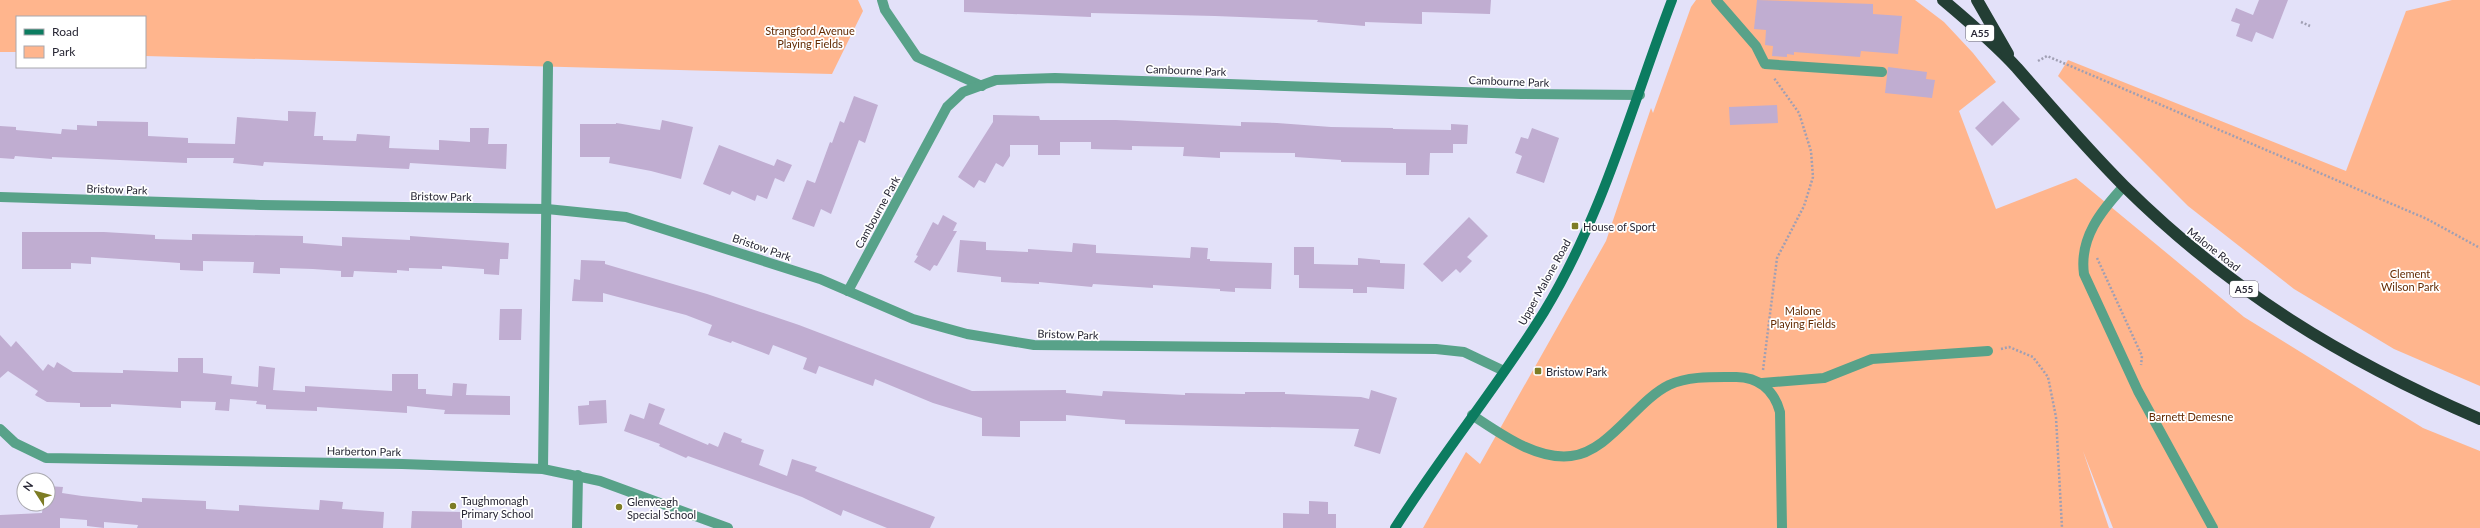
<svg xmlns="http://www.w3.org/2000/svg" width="2480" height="528" viewBox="0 0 2480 528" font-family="Lato,sans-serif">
  <rect width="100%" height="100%" fill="#e3e1f9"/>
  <g fill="#ffb58d">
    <polygon points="0,0 858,0 863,11 832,74 145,56 145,17 17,17 17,52 0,52"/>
    <polygon points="1696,0 1915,0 1944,22 1973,53 1996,82 1959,111 1996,209 2076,178 2244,317 2423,428 2480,451 2480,528 2113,528 2083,451 2109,528 1423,528 1466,452 1480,464 1606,241 1651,108 1653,113 1691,7"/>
    <polygon points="2452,0 2480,0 2480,386 2394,349 2294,289 2188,206 2058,76 2068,60 2346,171 2406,11"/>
  </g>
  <g fill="#c0add1">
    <polygon points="964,0 1491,0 1490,14 1422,12 1422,24 1365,22 1365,26 1317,22 1318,20 1215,16 1091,13 1091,17 964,12"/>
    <polygon points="1757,0 1873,4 1873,14 1902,16 1898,54 1861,51 1860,57 1794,52 1794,55 1787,54 1787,57 1772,56 1773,46 1765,45 1766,30 1754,29"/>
    <polygon points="2259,0 2288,0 2273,39 2256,32 2252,42 2236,36 2240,24 2231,21 2236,8 2253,15"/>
    <polygon points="1888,67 1927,72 1926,79 1935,80 1932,98 1885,93"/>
    <polygon points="854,96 878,105 865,143 859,140 831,214 821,209 814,227 792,219 807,180 815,183 830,142 832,143 840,121 844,123"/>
    <polygon points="2003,101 2020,119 1992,146 1975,128"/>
    <polygon points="1777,105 1778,123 1730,125 1729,107"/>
    <polygon points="288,111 316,112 314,136 323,136 323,140 356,141 357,134 390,136 389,148 439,150 439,140 470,142 470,128 489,128 488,144 507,144 506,169 410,163 409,169 264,162 263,166 233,163 234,158 187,158 187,163 52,157 52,159 15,156 14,159 0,158 0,126 16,127 16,130 61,134 62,129 77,130 77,125 97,126 97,121 148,122 148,136 188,138 188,143 235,144 237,117 288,121"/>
    <polygon points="993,115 1039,116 1040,120 1116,120 1241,126 1241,122 1277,123 1331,127 1393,128 1393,129 1451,130 1451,124 1468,125 1467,144 1453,144 1453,153 1430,153 1429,175 1406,175 1406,163 1341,162 1341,160 1295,157 1295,153 1220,152 1220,158 1183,156 1184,147 1132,146 1132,150 1091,149 1091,142 1060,142 1060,155 1038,155 1038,145 1010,145 1010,156 1003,167 996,163 985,183 979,180 974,188 958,177 993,122"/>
    <polygon points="662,120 693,127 681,179 651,171 609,163 610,157 580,157 580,124 616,124 616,123 660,130"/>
    <polygon points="1532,128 1559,138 1544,183 1516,173 1522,156 1515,153 1521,137 1528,139"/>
    <polygon points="719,145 774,166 777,159 792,165 784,182 775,178 767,199 757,195 755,201 732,191 730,195 703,184"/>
    <polygon points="943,215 957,223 953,231 957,231 937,266 934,265 930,271 914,262 918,256 916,255 933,222 938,225"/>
    <polygon points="1469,217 1488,236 1467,257 1472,261 1460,273 1456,269 1442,282 1423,264"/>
    <polygon points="22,232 104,232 155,235 155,239 192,240 192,234 303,236 303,243 342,246 342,237 410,240 410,236 509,243 508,259 500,259 499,275 484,274 484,269 442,266 442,269 409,268 409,271 397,270 397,273 354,271 353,277 341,277 341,271 313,269 280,268 280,274 253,273 254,262 203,261 203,271 180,270 180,263 91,257 91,264 71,263 71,269 22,269"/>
    <polygon points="960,240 986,242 986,250 1028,252 1028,249 1072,252 1073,243 1096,245 1096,253 1190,258 1191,247 1208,248 1207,259 1210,259 1210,261 1272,263 1271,289 1235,288 1235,292 1220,291 1220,289 1153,285 1153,288 1093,284 1092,287 1039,282 1039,284 1001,282 1001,277 957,272"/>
    <polygon points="1294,247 1314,247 1314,264 1358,265 1358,258 1380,260 1380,263 1405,264 1404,289 1367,287 1367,293 1353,293 1353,289 1299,288 1299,275 1294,275"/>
    <polygon points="581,260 605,261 605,264 707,294 799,325 972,391 1066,390 1066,393 1102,396 1103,391 1185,395 1185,393 1245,394 1245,392 1285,392 1285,394 1361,397 1369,399 1371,390 1397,398 1380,454 1354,446 1359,429 1125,424 1125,420 1066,415 1066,421 1020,421 1020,437 982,436 982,418 933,403 875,379 873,386 819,366 816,374 803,369 807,358 773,345 769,355 732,341 731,343 708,335 712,325 686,315 603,293 603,302 572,301 574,279 580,280"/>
    <polygon points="500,309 522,309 521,340 499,340"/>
    <polygon points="0,335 11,347 16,341 43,371 48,364 54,368 57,362 73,372 123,373 123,370 178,372 178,358 203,358 203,373 232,376 231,384 258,387 259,366 275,368 273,390 305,392 305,386 392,391 392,374 418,374 418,389 426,389 426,394 452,396 453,383 467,384 466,395 510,396 510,415 444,414 445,410 407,406 407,413 317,407 317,411 266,409 266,405 256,404 257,401 230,399 229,411 215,410 216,402 181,401 181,408 111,404 111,407 80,407 80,403 47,402 35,395 38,391 8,371 0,378"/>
    <polygon points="606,400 607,423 579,425 578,406 589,405 589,401"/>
    <polygon points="649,403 665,409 659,424 708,445 709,443 718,447 724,432 742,439 741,442 764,450 759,465 787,476 792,459 817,467 815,471 935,517 930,528 887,528 843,510 841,516 802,497 688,456 686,458 659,446 660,444 624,431 630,414 644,419"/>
    <polygon points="48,486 63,487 62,493 82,496 142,502 142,498 206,501 206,509 239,511 239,505 319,510 320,500 343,502 342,509 384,512 383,528 137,528 138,525 104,522 104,528 87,526 87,520 60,518 60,528 0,528 0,515 42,513 43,504 48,504"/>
    <polygon points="1309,501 1328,502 1328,514 1336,514 1336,528 1283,528 1283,513 1309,514"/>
    <polygon points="412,511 462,512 462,528 411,528"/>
  </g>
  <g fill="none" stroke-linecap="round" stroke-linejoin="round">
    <g stroke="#a09fb3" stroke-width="2.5" stroke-dasharray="2 2" stroke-linecap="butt">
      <polyline points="2301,22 2310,26"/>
      <polyline points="2038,61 2047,56 2427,219 2480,248"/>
      <polyline points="2097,258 2142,356 2141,365"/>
      <polyline points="2001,349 2009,347 2033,357 2048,377 2056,417 2062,528"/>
      <polyline points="1763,370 1777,258 1804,206 1813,177 1811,151 1799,113 1774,78"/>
    </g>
    <g stroke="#58a289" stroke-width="10">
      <polyline points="882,0 885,10 917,57 982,86"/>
      <polyline points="1716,0 1756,46 1765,64 1882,72"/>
      <path d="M 2124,186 C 2101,211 2079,238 2084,274 L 2138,391 L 2213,528"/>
      <polyline points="1762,383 1824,378 1872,359 1988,351"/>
      <path d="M 1472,415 C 1501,434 1536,460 1571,456 C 1609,452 1636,401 1669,385 C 1689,376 1712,377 1734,377 C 1758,376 1774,390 1780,412 L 1782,528"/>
      <polyline points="577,528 578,475"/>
    </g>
    <g stroke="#58a289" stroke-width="10">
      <polyline points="0,197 261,205 547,209 626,217 820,279 913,319 967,334 1034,345 1436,349 1464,352 1504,371"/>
      <polyline points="848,291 947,107 963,92 996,80 1055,78 1521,94 1640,95"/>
      <polyline points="0,429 15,443 46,458 402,464 543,469 600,481 728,528"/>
      <polyline points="543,469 548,66"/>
    </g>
    <path stroke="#0c7c60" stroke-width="10" d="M 1395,528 C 1442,454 1498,386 1544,312 C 1603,215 1632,105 1672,0"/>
    <g stroke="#233e34" stroke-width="12">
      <path d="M 1943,0 C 1968,21 1995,44 2017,68 C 2052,108 2086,148 2124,186 C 2230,291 2343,360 2480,419"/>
      <polyline points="1977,0 2008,54"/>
    </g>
  </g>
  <g fill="#7d7c24" stroke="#fff" stroke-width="1.5">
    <rect x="1571" y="222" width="8" height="8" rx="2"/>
    <rect x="1534" y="367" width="8" height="8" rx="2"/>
    <circle cx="453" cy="506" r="4"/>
    <circle cx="619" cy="507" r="4"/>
  </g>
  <g text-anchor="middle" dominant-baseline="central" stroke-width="3.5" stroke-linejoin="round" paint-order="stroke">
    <g fill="#fff" stroke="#686771" stroke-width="1">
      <rect x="1966" y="25" width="28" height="16" rx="3"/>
      <rect x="2230" y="281" width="28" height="16" rx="3"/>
    </g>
    <g font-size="10" font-weight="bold" fill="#272634">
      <text x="1980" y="33">A55</text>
      <text x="2244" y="289">A55</text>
    </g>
    <g font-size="11" fill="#632b03" stroke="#fff">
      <text x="810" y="30">Strangford Avenue<tspan x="810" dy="13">Playing Fields</tspan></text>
      <text x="2410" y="273">Clement<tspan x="2410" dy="13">Wilson Park</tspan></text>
      <text x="1803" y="310">Malone<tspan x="1803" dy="13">Playing Fields</tspan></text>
      <text x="2191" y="416">Barnett Demesne</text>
    </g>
    <g font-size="11" fill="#272634" stroke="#fff">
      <text transform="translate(1186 70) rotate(2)">Cambourne Park</text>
      <text transform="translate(1509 81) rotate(2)">Cambourne Park</text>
      <text transform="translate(117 189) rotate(2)">Bristow Park</text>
      <text transform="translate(441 196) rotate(1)">Bristow Park</text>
      <text transform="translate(877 212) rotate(-61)">Cambourne Park</text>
      <text transform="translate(762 247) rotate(19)">Bristow Park</text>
      <text transform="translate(2214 249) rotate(38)">Malone Road</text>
      <text transform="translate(1544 282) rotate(-61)">Upper Malone Road</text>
      <text transform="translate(1068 334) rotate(2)">Bristow Park</text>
      <text transform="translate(364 451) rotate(1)">Harberton Park</text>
    </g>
    <g font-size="11" fill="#272634" stroke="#fff" text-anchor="start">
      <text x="1583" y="226">House of Sport</text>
      <text x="1546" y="371">Bristow Park</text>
      <text x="461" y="500">Taughmonagh<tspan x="461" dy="13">Primary School</tspan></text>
      <text x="627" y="501">Glenveagh<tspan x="627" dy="13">Special School</tspan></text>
    </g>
  </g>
  <rect x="16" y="16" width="130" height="52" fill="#ffffff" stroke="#a9a8ae"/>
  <rect x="24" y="29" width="20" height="6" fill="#0c7c60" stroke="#a9a8ae"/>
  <text x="52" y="36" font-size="12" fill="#272634">Road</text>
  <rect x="24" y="46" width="20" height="12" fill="#ffb58d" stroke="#a9a8ae"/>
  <text x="52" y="56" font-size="12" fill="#272634">Park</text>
  <g transform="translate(36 492) rotate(306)"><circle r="19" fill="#ffffff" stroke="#a9a8ae"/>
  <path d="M0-3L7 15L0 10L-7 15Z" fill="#7d7c24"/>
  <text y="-6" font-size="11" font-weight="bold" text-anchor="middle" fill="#272634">N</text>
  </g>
</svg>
